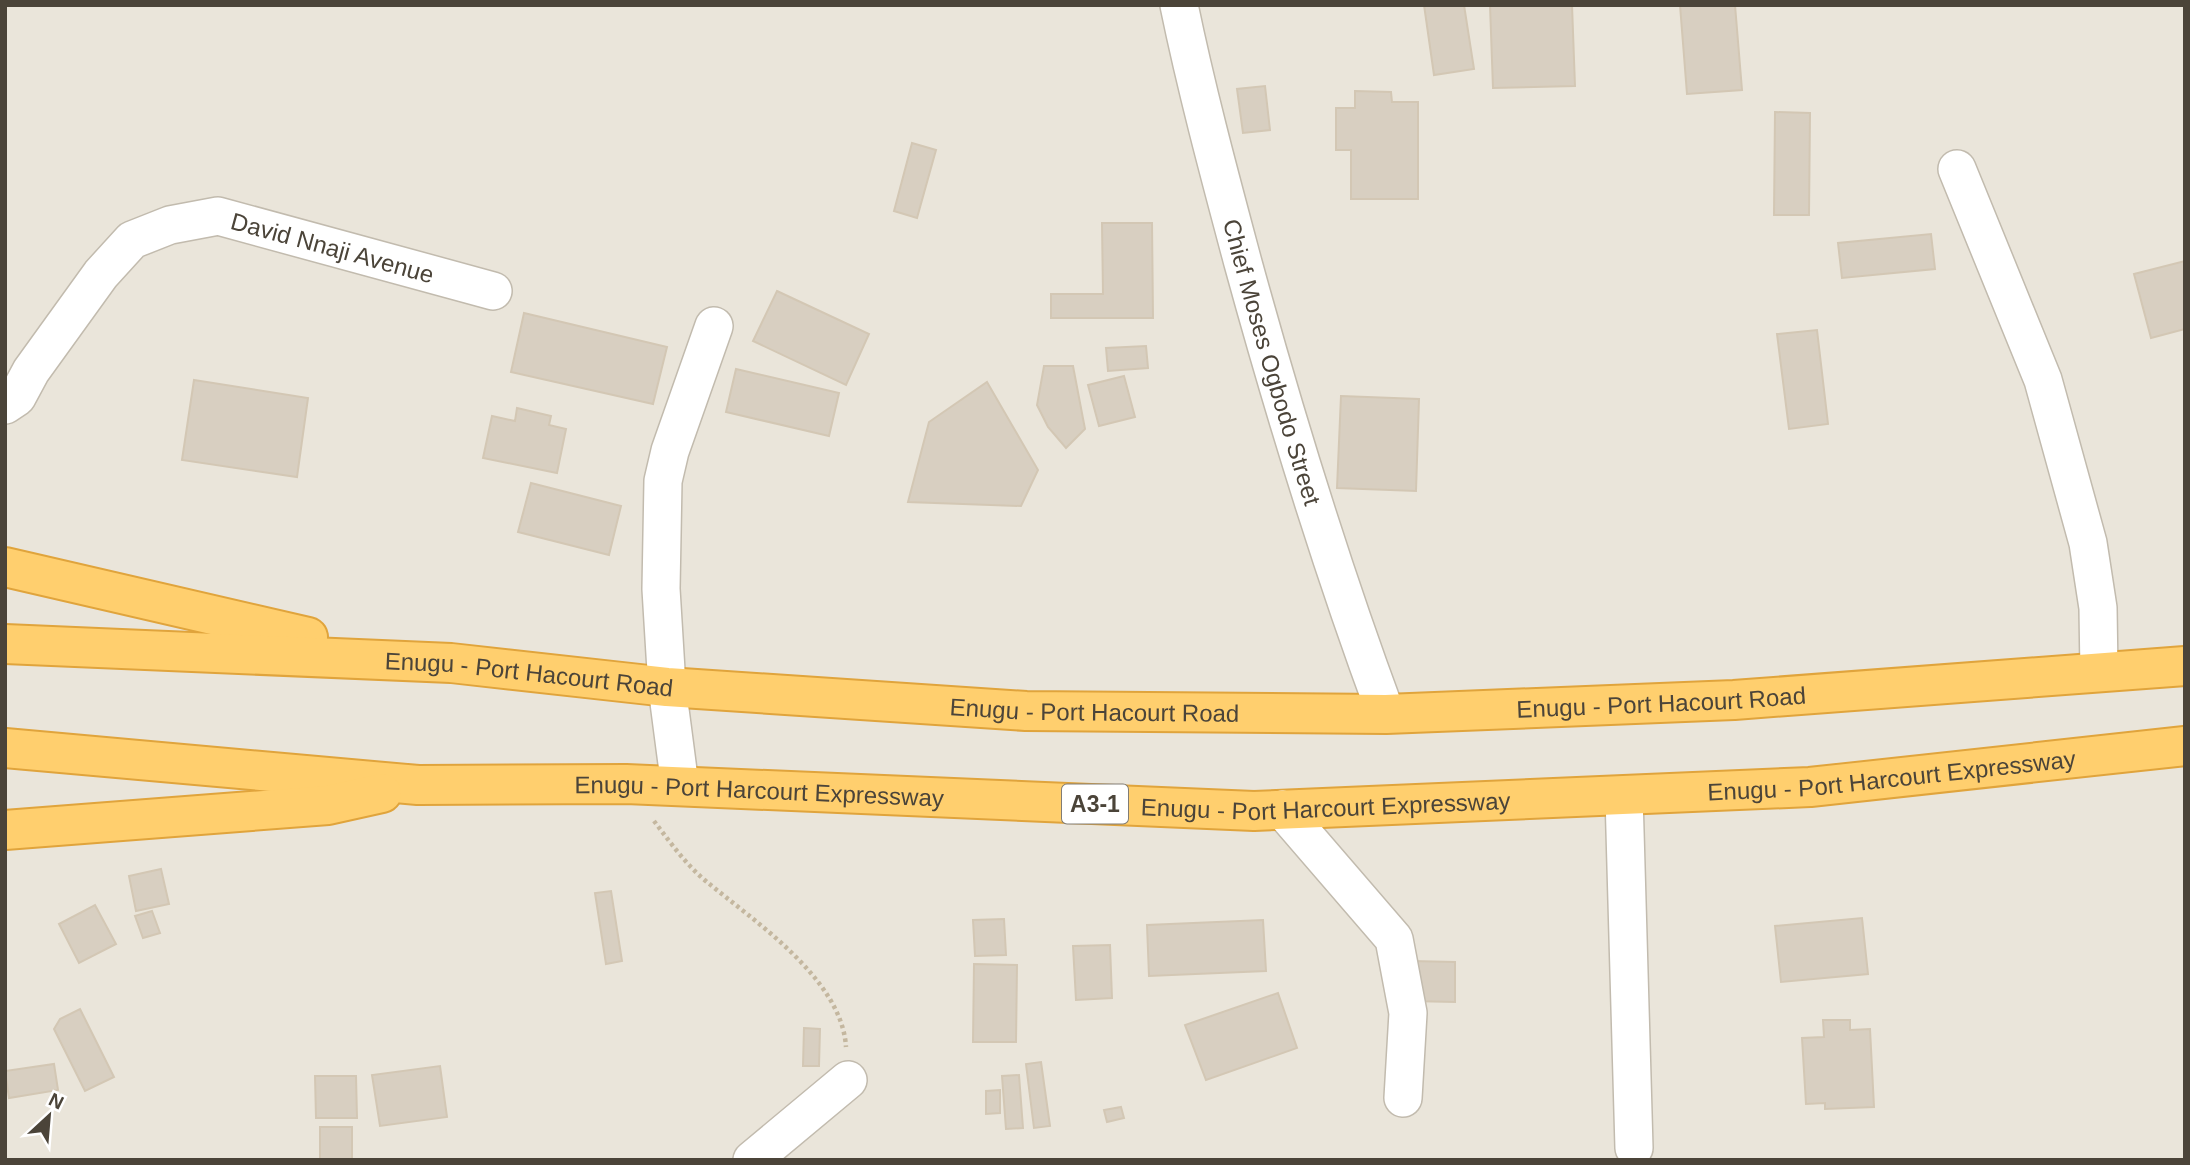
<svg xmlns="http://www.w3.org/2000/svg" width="2190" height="1165" viewBox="0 0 2190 1165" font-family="Arial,sans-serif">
  <rect width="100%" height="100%" fill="#f6f3ec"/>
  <rect fill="#eae5da" x="5" y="5" width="2180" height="1155"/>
  <g fill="#d8cfc1" stroke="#d3c7b4" stroke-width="2">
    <polygon points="1424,5 1464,5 1474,69 1434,75"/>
    <polygon points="1490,5 1572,5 1575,86 1493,88"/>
    <polygon points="1680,5 1735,5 1742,90 1687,94"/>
    <polygon points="1265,86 1270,130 1243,133 1237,89"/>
    <polygon points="1355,91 1391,92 1392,102 1418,102 1418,199 1351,199 1351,150 1336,150 1336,108 1355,108"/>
    <polygon points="1775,112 1810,113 1809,215 1774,215"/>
    <polygon points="912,143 936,150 917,218 894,211"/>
    <polygon points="1102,223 1152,223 1153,318 1051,318 1051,294 1103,294"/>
    <polygon points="1931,234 1935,269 1842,278 1838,243"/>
    <polygon points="2185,261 2185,329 2151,338 2134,274"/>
    <polygon points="777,291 869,334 846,385 753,341"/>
    <polygon points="524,313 667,347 653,404 511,372"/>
    <polygon points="1817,330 1828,424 1789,429 1777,334"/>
    <polygon points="1146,346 1148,368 1108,371 1106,348"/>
    <polygon points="1044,366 1073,366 1085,429 1066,448 1048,427 1037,405"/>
    <polygon points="736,369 839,393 829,436 726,412"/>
    <polygon points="1124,376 1135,417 1099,426 1088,385"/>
    <polygon points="194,380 308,398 297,477 182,460"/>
    <polygon points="987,382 1038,470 1021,506 908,502 929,422"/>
    <polygon points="1341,396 1419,399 1416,491 1337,488"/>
    <polygon points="517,408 551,416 549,425 566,429 557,473 483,458 492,416 515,421"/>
    <polygon points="531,483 621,506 609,555 518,532"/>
    <polygon points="161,869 169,904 136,911 129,876"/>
    <polygon points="611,891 622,961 606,964 595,893"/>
    <polygon points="95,905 116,944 79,963 59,924"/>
    <polygon points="152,911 160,933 143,938 135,916"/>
    <polygon points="1862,918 1868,974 1781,982 1775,926"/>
    <polygon points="1004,919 1006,955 975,956 973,920"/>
    <polygon points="1263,920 1266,971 1149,976 1147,925"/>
    <polygon points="1110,945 1112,998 1076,1000 1073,946"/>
    <polygon points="1411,961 1455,962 1455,1002 1410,1001"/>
    <polygon points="974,964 1017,965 1016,1042 973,1042"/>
    <polygon points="1278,993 1297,1048 1206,1080 1185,1025"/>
    <polygon points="80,1009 114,1077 85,1091 54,1029 60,1019"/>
    <polygon points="1823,1020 1850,1020 1850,1030 1870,1029 1874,1107 1825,1109 1825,1103 1806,1104 1802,1038 1824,1037"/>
    <polygon points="804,1028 820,1029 819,1066 803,1066"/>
    <polygon points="1041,1062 1050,1126 1034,1128 1026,1064"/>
    <polygon points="54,1064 58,1090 9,1098 5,1071"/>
    <polygon points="440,1066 447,1117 380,1126 372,1075"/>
    <polygon points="1019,1075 1023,1128 1006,1129 1002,1076"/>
    <polygon points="315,1076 356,1076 357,1118 316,1118"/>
    <polygon points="1000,1090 1000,1113 986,1114 986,1091"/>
    <polygon points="1121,1107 1124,1118 1107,1122 1104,1110"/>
    <rect x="320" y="1127" width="32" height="33"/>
  </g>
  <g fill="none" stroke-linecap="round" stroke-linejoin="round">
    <defs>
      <g id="minor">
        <path id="s1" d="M 1179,5 C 1197,92 1220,177 1243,263 C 1285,416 1331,566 1386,714"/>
        <polyline points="1957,169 2043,380 2088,543 2098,608 2099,672"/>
        <path id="s2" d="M 5,405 L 17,397 L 31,371 L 101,274 L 132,240 L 170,225 L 218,216 L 493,291"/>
        <polyline points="680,786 667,687 661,589 663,481 670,451 714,326"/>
        <polyline points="1624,796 1634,1148"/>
        <polyline points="1282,809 1394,939 1408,1013 1403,1098"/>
        <polyline points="752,1160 848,1080"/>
      </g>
      <g id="highway">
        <polyline points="5,567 308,637"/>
        <path id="s3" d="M 5,644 L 451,663 L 667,687 L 1026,711 L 1386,714 L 1734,700 L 2185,666"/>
        <path id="s4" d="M 5,748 L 418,785 L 626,784 L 1254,811 L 1810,787 L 2185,746"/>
        <polyline points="5,830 328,805 382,793"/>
      </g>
    </defs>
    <use href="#minor" stroke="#c2bbae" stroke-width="40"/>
    <use href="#highway" stroke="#e0a43c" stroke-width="42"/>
    <path stroke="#c4b79f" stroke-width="4.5" stroke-dasharray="3.5 3.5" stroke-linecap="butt" d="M 654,821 C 670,842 686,865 707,882 C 754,921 842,979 846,1047"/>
    <use href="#minor" stroke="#fff" stroke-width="37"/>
    <use href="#highway" stroke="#ffcf6e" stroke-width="38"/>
  </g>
  <g text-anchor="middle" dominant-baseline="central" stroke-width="6" stroke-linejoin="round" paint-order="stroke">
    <rect fill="#fff" stroke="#817c74" stroke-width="2" x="1062" y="784.5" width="66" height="39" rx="5"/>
    <g font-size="23" font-weight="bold" fill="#4b4439">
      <text x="1095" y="804">A3-1</text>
    </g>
    <g font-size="24" fill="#4b4439" stroke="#fff">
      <text stroke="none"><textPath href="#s2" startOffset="418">David Nnaji Avenue</textPath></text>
      <text stroke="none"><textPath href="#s1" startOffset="369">Chief Moses Ogbodo Street</textPath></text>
      <text stroke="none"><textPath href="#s3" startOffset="525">Enugu - Port Hacourt Road</textPath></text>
      <text stroke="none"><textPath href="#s3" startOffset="1659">Enugu - Port Hacourt Road</textPath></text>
      <text stroke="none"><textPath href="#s3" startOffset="1092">Enugu - Port Hacourt Road</textPath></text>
      <text stroke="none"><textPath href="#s4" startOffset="1890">Enugu - Port Harcourt Expressway</textPath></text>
      <text stroke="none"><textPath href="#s4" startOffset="756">Enugu - Port Harcourt Expressway</textPath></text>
      <text stroke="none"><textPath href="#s4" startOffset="1323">Enugu - Port Harcourt Expressway</textPath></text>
    </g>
  </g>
  <rect width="2190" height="1165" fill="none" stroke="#4b4439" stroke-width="14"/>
  <g transform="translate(49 1116) rotate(26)" stroke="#ffffff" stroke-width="5" paint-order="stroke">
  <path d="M0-5L12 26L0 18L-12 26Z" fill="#4b4439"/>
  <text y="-10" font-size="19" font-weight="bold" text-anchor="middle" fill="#4b4439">N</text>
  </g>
</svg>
